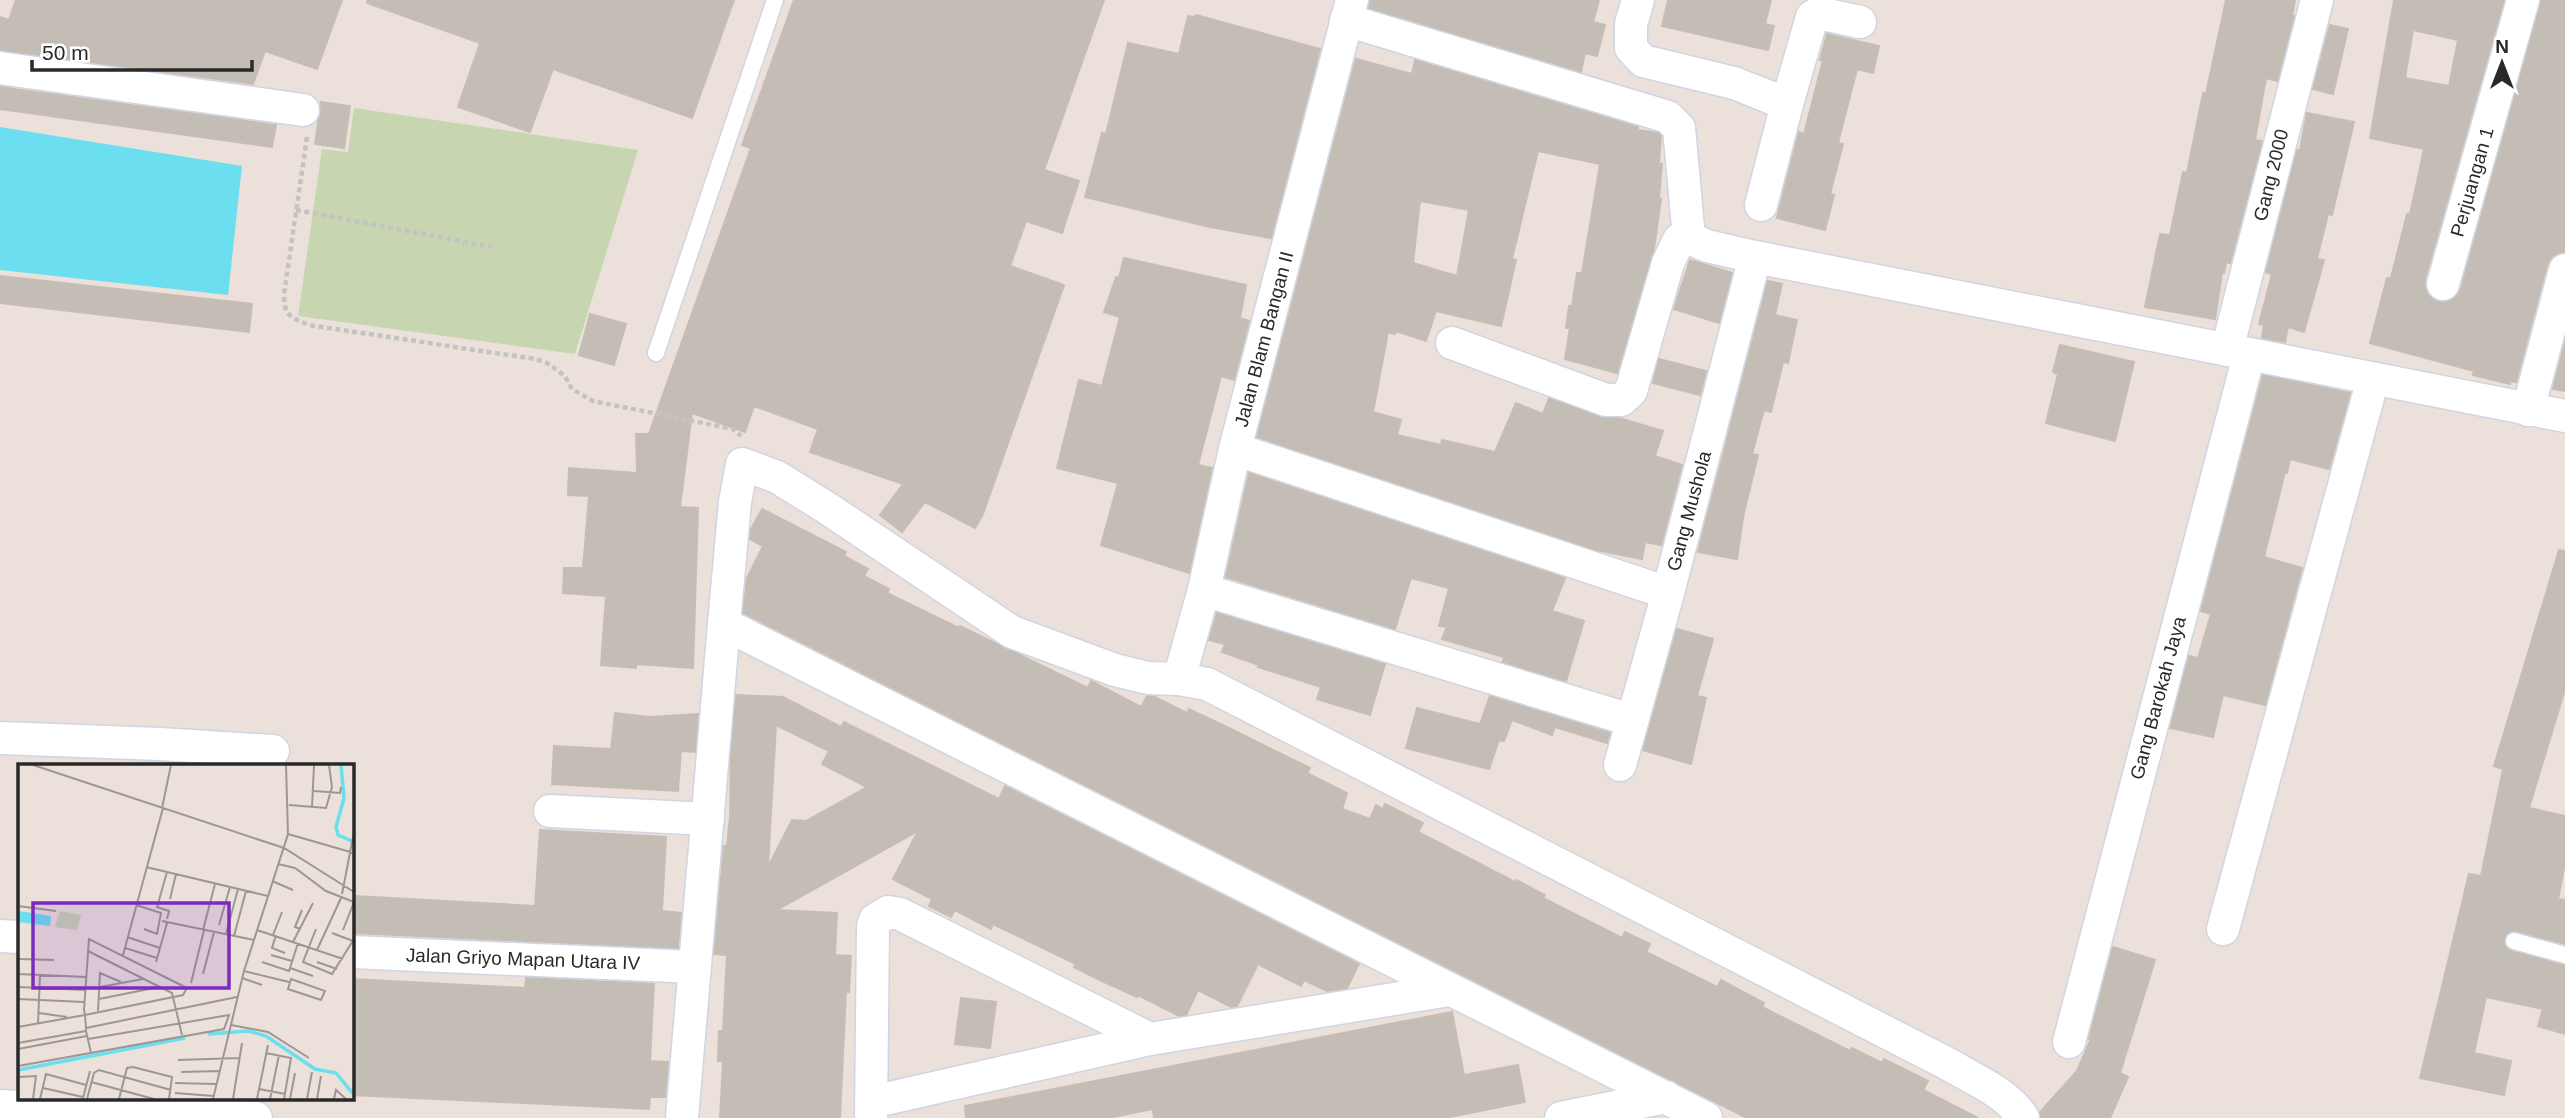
<svg xmlns="http://www.w3.org/2000/svg" width="2565" height="1118" viewBox="0 0 2565 1118" font-family="Arial,sans-serif">
  <rect width="100%" height="100%" fill="#ebe1da"/>
  <polygon fill="#c8d5b1" points="354,108 638,150 575,354 298,316 322,149 348,152"/>
  <polygon fill="#6bdeef" points="0,127 242,166 228,295 0,270"/>
  <g fill="#c3bdb6" stroke="#c6bdb4" stroke-width="2" fill-rule="evenodd">
    <polygon points="16,0 342,0 317,69 265,51 253,84 0,50 0,17 9,20"/>
    <polygon points="368,0 734,0 692,118 553,69 530,132 458,107 480,43 367,3"/>
    <polygon points="794,0 1104,0 1044,170 1079,181 1062,233 1026,221 1010,266 1064,285 983,514 975,528 925,502 902,532 880,515 903,484 810,452 818,429 754,406 745,432 692,413 680,507 698,508 693,668 636,664 636,668 601,665 606,596 563,593 564,568 583,568 589,496 568,495 569,468 637,473 636,434 649,434 751,148 742,145"/>
    <polygon points="1370,0 1599,0 1593,22 1605,25 1597,56 1585,53 1581,72 1369,8"/>
    <polygon points="1668,0 1771,0 1765,24 1774,26 1768,50 1662,26"/>
    <polygon points="2226,0 2295,0 2292,16 2294,16 2277,81 2266,78 2255,140 2262,141 2230,263 2226,262 2224,273 2222,273 2215,319 2145,307 2160,234 2170,235 2183,172 2187,173 2203,93 2206,94"/>
    <path d="M 2394,0 L 2504,0 L 2425,279 L 2425,288 L 2429,296 L 2437,301 L 2447,302 L 2455,298 L 2461,289 L 2541,0 L 2565,0 L 2565,252 L 2552,257 L 2547,265 L 2516,382 L 2510,381 L 2510,384 L 2473,375 L 2474,371 L 2370,343 L 2387,278 L 2391,278 L 2407,214 L 2410,214 L 2424,149 L 2370,138 ZM 2413,30 L 2458,40 L 2449,86 L 2405,78 Z"/>
    <polygon points="1196,15 1320,49 1271,238 1210,227 1085,197 1102,133 1106,134 1128,43 1179,54 1188,16 1195,17"/>
    <polygon points="2330,25 2348,29 2333,94 2313,89"/>
    <polygon points="1827,34 1879,46 1873,73 1857,69 1838,143 1843,144 1830,194 1834,195 1825,230 1777,218 1799,132 1804,134 1823,60 1820,60"/>
    <path d="M 1356,59 L 1412,74 L 1415,60 L 1638,127 L 1638,130 L 1658,133 L 1661,136 L 1659,163 L 1662,164 L 1659,198 L 1661,199 L 1654,249 L 1617,373 L 1565,359 L 1570,328 L 1566,328 L 1569,306 L 1572,306 L 1577,273 L 1582,273 L 1600,164 L 1538,151 L 1512,259 L 1516,260 L 1501,326 L 1436,311 L 1426,341 L 1396,331 L 1395,334 L 1388,332 L 1373,412 L 1401,420 L 1397,435 L 1441,445 L 1442,440 L 1495,452 L 1516,403 L 1543,414 L 1549,398 L 1600,417 L 1619,418 L 1663,431 L 1655,456 L 1682,465 L 1661,545 L 1645,542 L 1642,559 L 1596,550 L 1257,437 ZM 1420,201 L 1469,210 L 1457,276 L 1413,263 Z"/>
    <polygon points="0,87 276,125 272,147 0,109"/>
    <polygon points="321,102 350,106 344,148 315,144"/>
    <polygon points="2307,113 2354,122 2332,215 2328,214 2317,259 2324,260 2304,332 2288,327 2285,342 2262,338 2264,325 2259,324 2272,274 2266,272 2297,150 2300,150"/>
    <polygon points="1124,258 1246,285 1240,318 1249,321 1234,380 1221,376 1198,465 1212,468 1189,573 1101,545 1118,483 1057,468 1079,380 1102,386 1120,317 1104,312 1116,277 1119,278"/>
    <polygon points="1690,260 1732,273 1719,323 1674,309"/>
    <polygon points="0,276 252,304 249,332 0,303"/>
    <polygon points="1768,281 1782,284 1775,315 1797,320 1788,363 1783,362 1771,412 1764,410 1752,454 1758,455 1743,517 1737,559 1698,552"/>
    <polygon points="590,314 626,324 614,365 579,355"/>
    <polygon points="2565,342 2565,391 2553,389"/>
    <polygon points="2060,345 2134,362 2115,441 2046,423 2058,374 2053,372"/>
    <polygon points="1659,359 1706,371 1700,395 1653,383"/>
    <polygon points="2263,375 2350,393 2329,469 2290,459 2287,473 2285,472 2264,557 2302,568 2265,705 2223,695 2213,737 2170,728 2189,656 2198,658 2211,614 2201,611"/>
    <polygon points="1249,473 1565,578 1552,611 1584,621 1566,681 1503,662 1504,657 1442,639 1447,627 1439,626 1449,588 1411,578 1395,629 1226,577"/>
    <polygon points="762,509 846,552 844,556 868,569 864,576 889,589 887,593 930,614 959,628 960,626 1088,688 1091,681 1141,707 1147,696 1155,697 1187,713 1189,709 1231,729 1310,768 1307,773 1347,793 1342,809 1370,819 1376,805 1383,809 1385,804 1423,823 1418,832 1515,882 1516,880 1545,895 1543,898 1622,938 1625,932 1650,944 1646,952 1717,987 1721,980 1764,1003 1762,1007 1850,1051 1852,1048 1882,1063 1884,1059 1928,1081 1923,1090 1978,1118 1747,1118 743,613 747,578 763,546 750,539 751,529"/>
    <polygon points="2559,550 2565,551 2565,689 2529,808 2565,816 2565,863 2558,899 2565,900 2565,944 2516,931 2506,934 2504,943 2511,951 2565,965 2565,1034 2538,1026 2543,1009 2486,997 2474,1053 2511,1061 2504,1095 2420,1078 2469,874 2481,876 2503,769 2494,766"/>
    <polygon points="1217,613 1385,664 1370,715 1317,699 1321,687 1258,667 1259,665 1222,652 1225,644 1209,640"/>
    <polygon points="1677,629 1713,639 1697,696 1706,698 1691,764 1643,750"/>
    <path d="M 736,695 L 783,697 L 841,727 L 844,722 L 999,799 L 1005,786 L 1359,964 L 1347,988 L 1327,991 L 1304,980 L 1301,986 L 1258,964 L 1237,1006 L 1231,1007 L 1198,990 L 1186,1015 L 1179,1016 L 1138,995 L 1137,997 L 1102,981 L 1074,967 L 1076,964 L 993,924 L 991,929 L 955,910 L 951,917 L 929,906 L 932,899 L 893,879 L 918,831 L 777,910 L 837,913 L 835,955 L 851,956 L 849,992 L 846,992 L 840,1118 L 720,1118 L 723,1061 L 718,1061 L 719,1031 L 723,1031 L 727,955 L 714,954 L 724,846 L 727,846 L 730,817 L 731,754 ZM 776,725 L 829,751 L 822,764 L 867,787 L 806,821 L 792,820 L 768,867 Z"/>
    <polygon points="1490,696 1610,733 1607,743 1555,727 1552,735 1512,720 1504,741 1499,740 1489,769 1406,748 1417,708 1480,724"/>
    <polygon points="615,713 649,717 698,714 695,752 681,751 678,791 552,784 554,746 611,749"/>
    <polygon points="540,830 666,837 662,911 681,913 678,948 353,933 355,896 535,906"/>
    <polygon points="2113,947 2155,960 2120,1073 2128,1077 2110,1118 2041,1118 2040,1112 2077,1071 2091,1039 2089,1039"/>
    <polygon points="526,978 654,984 650,1061 668,1062 665,1097 650,1097 649,1109 352,1095 352,979 525,988"/>
    <polygon points="961,998 996,1002 990,1048 955,1044"/>
    <polygon points="1452,1012 1464,1075 1518,1065 1525,1102 1445,1118 1154,1118 1153,1109 1108,1118 966,1118 965,1106"/>
  </g>
  <g fill="none" stroke-linecap="round" stroke-linejoin="round">
    <defs>
      <g id="service">
        <polyline points="656,353 775,0"/>
        <polyline points="2514,941 2565,955"/>
      </g>
      <g id="minor">
        <polyline points="1638,0 1631,24 1631,48 1643,61 1734,83 1787,104 1761,205"/>
        <polyline points="1346,20 1668,117 1679,128 1689,238"/>
        <polyline points="0,68 303,110"/>
        <polyline points="1787,104 1812,17 1819,13 1860,22"/>
        <polyline points="2443,284 2523,0"/>
        <polyline points="1452,343 1606,400 1621,400 1631,391 1668,263 1679,240 1689,238 1707,246 1755,257 2565,416"/>
        <polyline points="2227,350 2317,0"/>
        <polyline points="2528,410 2565,270"/>
        <polyline points="1235,449 1668,593"/>
        <polyline points="1204,590 1631,720"/>
        <polyline points="724,624 1706,1118"/>
        <polyline points="1179,679 1204,590 1235,449 1352,0"/>
        <polyline points="0,738 160,744 273,751"/>
        <polyline points="1620,765 1668,593 1755,257"/>
        <polyline points="550,811 708,819"/>
        <polyline points="2223,929 2373,379"/>
        <polyline points="0,936 19,937"/>
        <polyline points="352,952 695,967"/>
        <polyline points="2069,1042 2249,355"/>
        <polyline points="872,1102 1150,1039 1449,990"/>
        <polyline points="0,1106 256,1118"/>
        <path d="M 682,1118 L 724,624 L 735,502 L 742,464 L 777,477 L 827,508 L 1012,632 L 1115,670 L 1148,678 L 1179,679 L 1207,684 L 1948,1064 C 1973,1079 2008,1093 2023,1118"/>
        <polyline points="871,1118 873,926 875,920 888,912 900,914 1150,1039"/>
        <polyline points="1561,1118 1666,1097"/>
      </g>
    </defs>
    <use href="#service" stroke="#cfd5e2" stroke-width="19"/>
    <use href="#minor" stroke="#cfd5e2" stroke-width="35"/>
    <g stroke="#c3c3c3" stroke-width="4.5" stroke-dasharray="5 3.5" stroke-linecap="butt">
      <path d="M 307,137 L 284,294 C 284,316 290,317 309,325 L 535,359 L 547,363 L 565,376 L 572,389 L 593,401 L 733,429 L 741,436"/>
      <polyline points="296,210 492,247"/>
    </g>
    <use href="#service" stroke="#fff" stroke-width="16"/>
    <use href="#minor" stroke="#fff" stroke-width="32"/>
  </g>
  <g text-anchor="middle" dominant-baseline="central" stroke-width="5" stroke-linejoin="round" paint-order="stroke">
    <g font-size="19" fill="#292929" stroke="#fff">
      <text transform="translate(2271 175) rotate(-76)">Gang 2000</text>
      <text transform="translate(2472 182) rotate(-74)">Perjuangan 1</text>
      <text transform="translate(1264 339) rotate(-75)">Jalan Blam Bangan II</text>
      <text transform="translate(1689 511) rotate(-75)">Gang Mushola</text>
      <text transform="translate(2158 698) rotate(-75)">Gang Barokah Jaya</text>
      <text transform="translate(523 959) rotate(2)">Jalan Griyo Mapan Utara IV</text>
    </g>
  </g>
  <g transform="translate(18 764)">
    <rect width="336" height="336" fill="#ebe1da"/>
    <path d="M 42,147 L 63,151 L 59,166 L 37,163 Z" fill="#c8d5b1"/>
    <path d="M 1,147 L 33,152 L 32,162 L 0,158 Z" fill="#6bdeef"/>
    <path fill="none" stroke="#6bdeef" stroke-width="3.5" d="M 323,1 L 326,34 L 318,63 L 320,71 L 336,78M 190,270 L 231,267 L 248,272 L 297,305 L 318,309 L 336,331M 0,306 L 167,274"/>
    <path fill="none" stroke="#9d9793" stroke-width="2" d="M 15,1 L 266,84 L 336,128M 296,27 L 322,29 L 323,23M 271,41 L 308,44 L 314,23 L 311,1M 294,43 L 296,1M 144,44 L 153,1M 270,70 L 336,89M 260,100 L 277,104 L 308,127 L 336,138M 128,103 L 250,132M 149,108 L 139,143 L 151,147 L 149,155M 254,117 L 275,126M 324,130 L 336,68M 152,135 L 158,110M 118,141 L 143,149 L 139,170 L 126,165M 0,142 L 38,147M 144,157 L 236,176M 201,161 L 212,123M 282,165 L 277,163 L 284,146M 298,165 L 285,198 L 314,210 L 336,175M 185,166 L 197,120M 239,166 L 325,195M 325,166 L 336,138M 314,169 L 335,177M 208,170 L 220,125M 255,171 L 264,148M 258,171 L 254,184 L 267,189M 216,172 L 228,127M 109,173 L 142,184M 275,178 L 295,139M 107,184 L 139,194M 299,186 L 323,134M 70,187 L 154,229 L 164,271M 105,191 L 145,44M 253,191 L 274,197M 0,195 L 36,196M 138,198 L 149,159M 244,198 L 271,207 L 280,179M 299,198 L 319,205M 272,204 L 295,212M 226,207 L 271,218M 0,210 L 68,213M 185,210 L 196,168M 224,214 L 244,221M 273,215 L 307,227 L 303,236 L 270,225 ZM 173,219 L 186,166M 0,223 L 67,226M 82,223 L 125,215M 0,235 L 66,238M 81,235 L 141,223M 80,247 L 82,209 L 103,218M 21,249 L 49,253M 20,260 L 22,211M 213,261 L 250,268 L 291,294M 0,263 L 67,251 L 165,231 L 169,224 L 71,175 L 66,246 L 67,251 L 68,264 L 68,267 L 73,289M 68,264 L 219,233M 0,279 L 68,267M 0,285 L 69,272M 248,289 L 273,294 L 266,335M 160,296 L 222,294M 0,302 L 206,265 L 211,251 L 70,275M 163,308 L 201,307M 0,313 L 18,312 L 15,335M 73,318 L 136,335M 157,319 L 198,320M 25,324 L 65,333M 241,325 L 267,330M 157,329 L 196,332M 65,334 L 72,307M 22,335 L 28,310 L 68,321M 69,335 L 76,309 L 81,306 L 153,326M 101,335 L 109,304 L 115,303 L 154,313 L 151,335M 195,335 L 226,207 L 270,70 L 268,1M 215,335 L 224,279M 239,335 L 250,281M 252,335 L 261,291M 272,335 L 277,309M 289,335 L 294,308M 299,335 L 303,312M 316,335 L 318,326 L 328,335"/>
    <path fill="#7b2cbf" fill-opacity="0.15" stroke="#7b2cbf" stroke-width="3.5" d="M 15,139 L 211,139 L 211,224 L 15,224 Z"/>
    <rect width="336" height="336" fill="none" stroke="#292929" stroke-width="3.5"/>
  </g>
  <g transform="translate(2502 63)" stroke="#ffffff" stroke-width="5" paint-order="stroke">
  <path d="M0-5L12 26L0 18L-12 26Z" fill="#292929"/>
  <text y="-10" font-size="19" font-weight="bold" text-anchor="middle" fill="#292929">N</text>
  </g>
  <path d="M32 60v10h220v-10" fill="none" stroke="#292929" stroke-width="3.5"/>
  <text x="42" y="60" font-size="21" fill="#292929" stroke="#ffffff" stroke-width="5" paint-order="stroke">50 m</text>
</svg>
